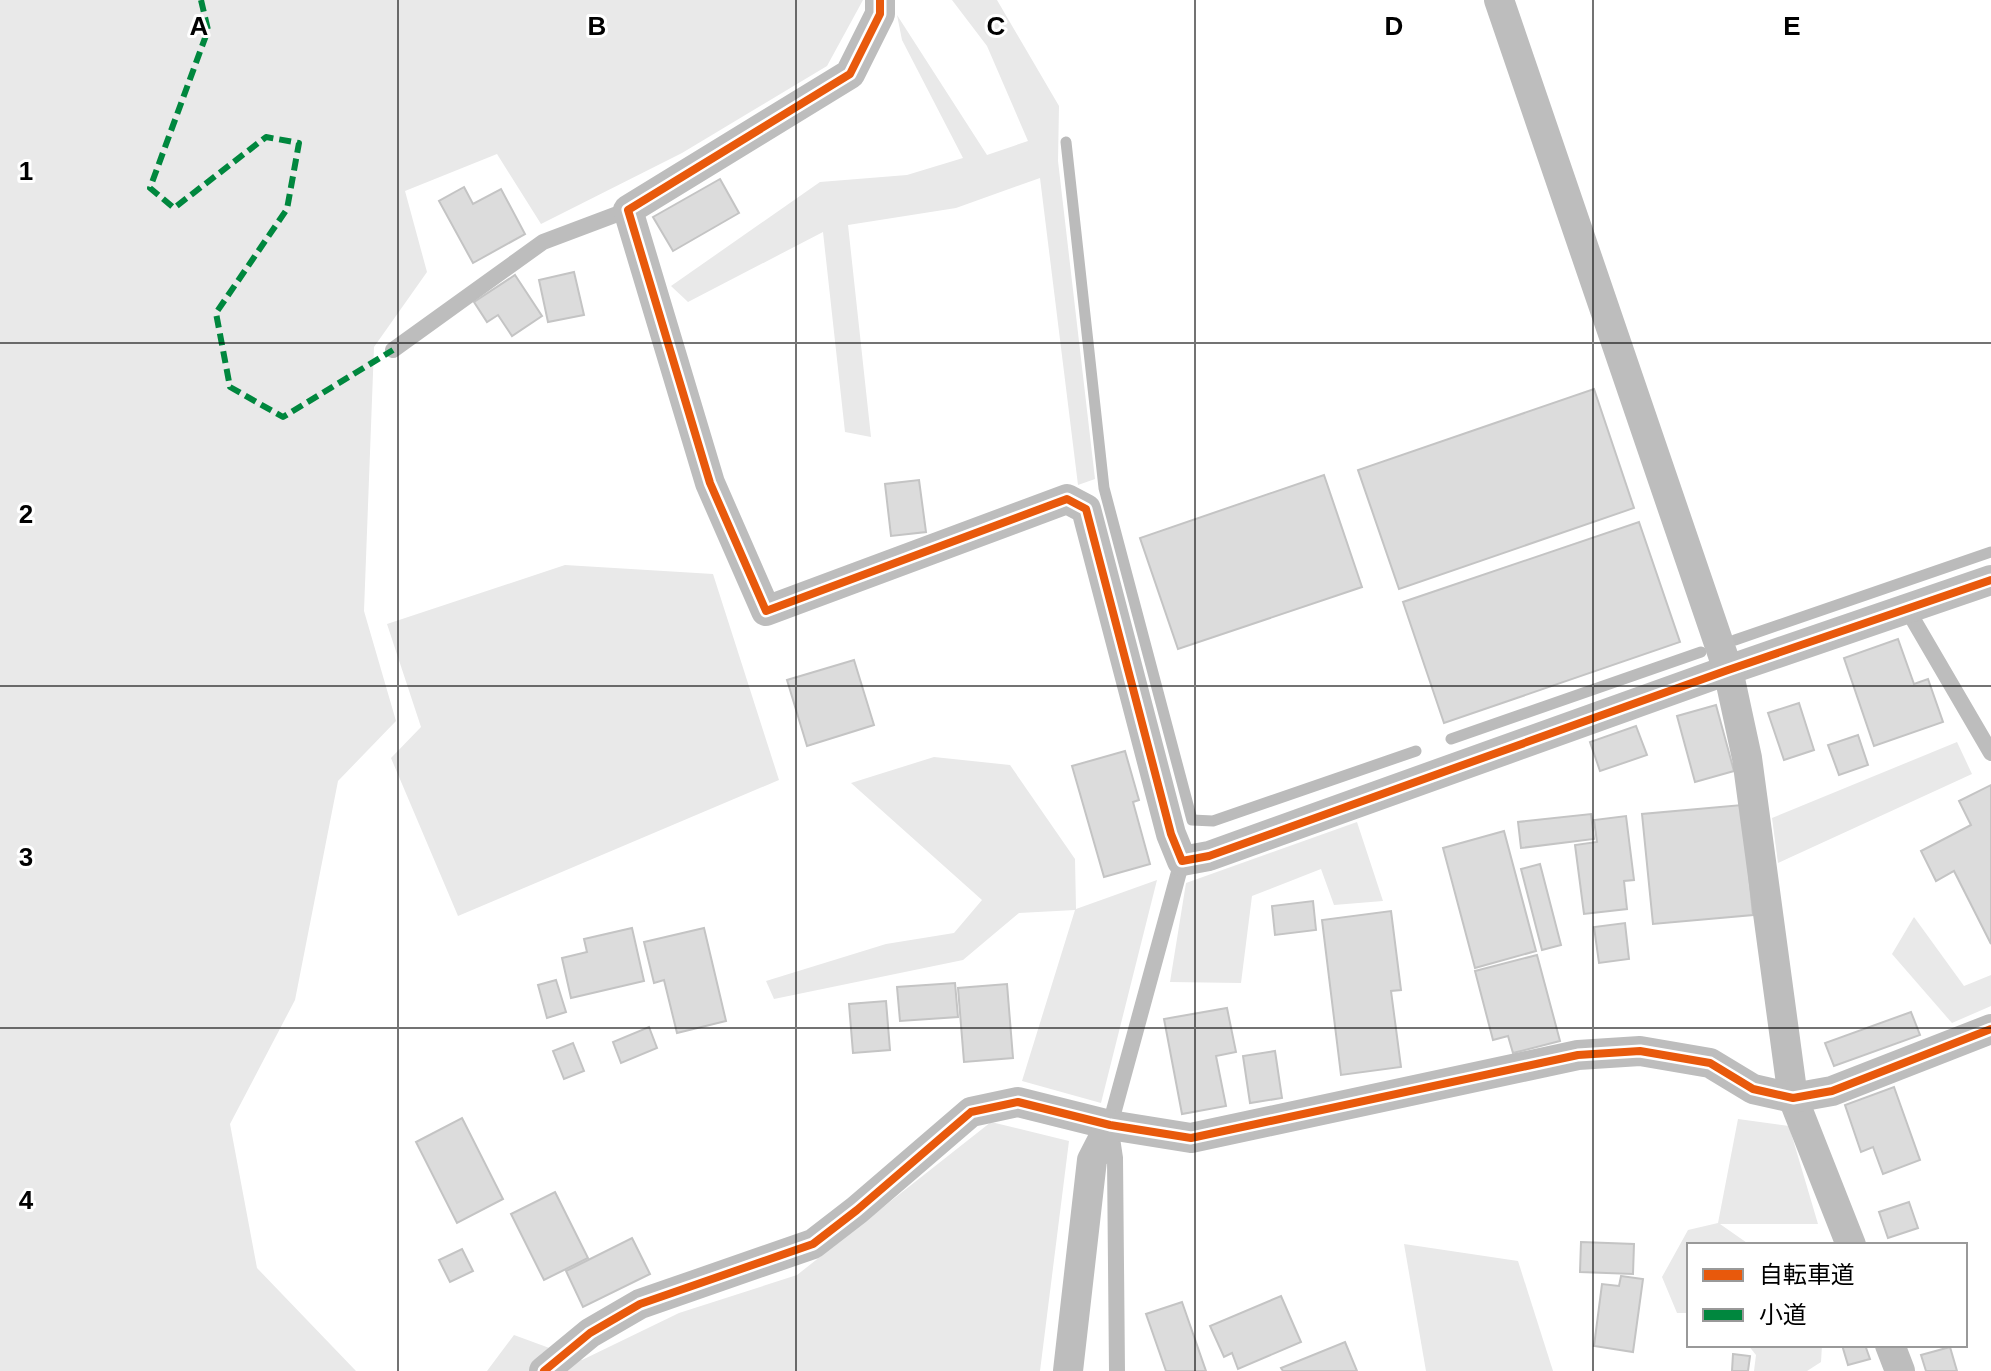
<svg xmlns="http://www.w3.org/2000/svg" width="1991" height="1371" viewBox="0 0 1991 1371" font-family="Helvetica,'Noto Sans JP',sans-serif">
  <rect width="100%" height="100%" fill="#fff"/>
  <g fill="#e9e9e9">
    <polygon points="0,0 863,0 827,66 682,153 541,224 497,154 405,191 427,272 374,347 364,611 396,721 338,781 295,1000 230,1124 257,1268 356,1371 0,1371"/>
    <polygon points="952,0 997,0 1059,106 1058,161 1095,479 1078,485 1040,178 956,208 848,225 871,437 845,432 823,232 688,302 671,286 820,182 907,175 963,158 902,40 897,15 987,155 1028,141 987,46"/>
    <polygon points="565,565 713,574 779,780 458,916 391,758 421,727 387,624"/>
    <polygon points="1957,742 1972,774 1778,863 1772,818"/>
    <polygon points="934,757 1010,765 1075,859 1076,909 1157,880 1101,1103 1022,1081 1075,910 1019,913 963,960 774,999 766,981 886,944 954,933 982,900 851,783"/>
    <polygon points="1357,822 1383,901 1334,905 1321,869 1252,896 1241,983 1170,982 1186,883"/>
    <polygon points="1914,917 1964,986 1991,975 1991,1006 1952,1023 1892,954"/>
    <polygon points="1738,1119 1789,1126 1818,1224 1720,1224 1750,1245 1689,1245 1689,1313 1677,1313 1662,1277 1688,1230 1718,1223"/>
    <polygon points="991,1122 1069,1141 1040,1371 487,1371 514,1335 582,1360 679,1313 797,1275"/>
    <polygon points="1404,1244 1518,1261 1553,1371 1426,1371"/>
    <polygon points="1748,1345 1822,1345 1821,1362 1807,1371 1754,1371 1756,1355"/>
  </g>
  <g fill="none" stroke-linecap="round" stroke-linejoin="round">
    <g stroke="#bbb" stroke-width="11">
      <polyline points="1066,142 1104,488 1192,820 1213,821 1416,751"/>
      <polyline points="1735,640 1991,552"/>
      <polyline points="1451,739 1701,652"/>
    </g>
  </g>
  <g fill="#dcdcdc" stroke="#c4c4c4" stroke-width="2">
    <polygon points="720,179 739,213 673,251 653,217"/>
    <polygon points="464,187 473,204 501,189 525,234 473,263 439,201"/>
    <polygon points="574,272 584,315 548,322 539,280"/>
    <polygon points="515,275 542,316 512,336 498,315 487,322 474,302"/>
    <polygon points="1594,389 1634,508 1399,589 1358,470"/>
    <polygon points="1324,475 1362,587 1178,649 1140,538"/>
    <polygon points="919,480 926,532 891,536 885,484"/>
    <polygon points="1639,522 1680,642 1444,723 1403,602"/>
    <polygon points="1898,639 1914,684 1928,679 1943,722 1874,746 1844,658"/>
    <polygon points="854,660 874,725 807,746 787,680"/>
    <polygon points="1799,703 1814,750 1784,760 1768,713"/>
    <polygon points="1716,705 1734,771 1695,782 1677,716"/>
    <polygon points="1636,726 1647,755 1600,771 1590,742"/>
    <polygon points="1858,735 1868,765 1839,775 1828,745"/>
    <polygon points="1125,751 1139,800 1133,802 1150,864 1104,877 1072,766"/>
    <polygon points="1991,785 1991,944 1954,871 1936,881 1921,851 1971,825 1959,801"/>
    <polygon points="1742,805 1753,915 1653,924 1642,814"/>
    <polygon points="1591,814 1594,839 1521,848 1518,822"/>
    <polygon points="1626,816 1634,880 1624,881 1627,909 1584,914 1575,845 1597,842 1594,820"/>
    <polygon points="1504,831 1536,951 1475,968 1443,848"/>
    <polygon points="1540,864 1561,945 1542,950 1521,869"/>
    <polygon points="1313,901 1316,930 1275,935 1272,906"/>
    <polygon points="1391,911 1401,990 1391,991 1401,1067 1341,1075 1322,920"/>
    <polygon points="1625,923 1629,959 1599,963 1594,927"/>
    <polygon points="632,928 644,981 571,998 562,958 587,952 584,939"/>
    <polygon points="704,928 726,1021 677,1033 664,980 654,983 644,942"/>
    <polygon points="1537,955 1560,1041 1513,1053 1508,1036 1493,1040 1475,971"/>
    <polygon points="556,980 566,1012 547,1018 538,985"/>
    <polygon points="955,983 958,1017 900,1021 897,987"/>
    <polygon points="1007,984 1013,1058 964,1062 958,988"/>
    <polygon points="886,1001 890,1050 853,1053 849,1004"/>
    <polygon points="1227,1008 1236,1052 1216,1056 1226,1106 1182,1114 1164,1019"/>
    <polygon points="1911,1012 1920,1035 1834,1066 1825,1043"/>
    <polygon points="649,1027 657,1048 621,1063 613,1042"/>
    <polygon points="573,1043 584,1071 564,1079 553,1051"/>
    <polygon points="1275,1051 1282,1098 1250,1103 1243,1056"/>
    <polygon points="1894,1087 1920,1160 1883,1174 1873,1147 1861,1152 1845,1105"/>
    <polygon points="462,1118 503,1199 457,1223 416,1142"/>
    <polygon points="555,1192 588,1258 544,1280 511,1214"/>
    <polygon points="1909,1202 1918,1228 1888,1238 1879,1212"/>
    <polygon points="632,1238 650,1274 583,1307 566,1271"/>
    <polygon points="1581,1242 1634,1244 1633,1274 1580,1272"/>
    <polygon points="462,1249 473,1271 450,1282 439,1260"/>
    <polygon points="1621,1276 1643,1279 1633,1352 1594,1346 1602,1284 1619,1286"/>
    <polygon points="1281,1296 1301,1342 1238,1369 1232,1353 1224,1357 1210,1326"/>
    <polygon points="1182,1302 1206,1371 1166,1371 1146,1314"/>
    <polygon points="1345,1342 1357,1371 1283,1371 1281,1368"/>
    <polygon points="1842,1345 1865,1345 1870,1359 1848,1365"/>
    <polygon points="1950,1347 1957,1371 1926,1371 1921,1355"/>
    <polygon points="1733,1354 1750,1356 1748,1371 1732,1371"/>
  </g>
  <g fill="none" stroke-linecap="round" stroke-linejoin="round">
    <g stroke="#bdbdbd" stroke-width="16">
      <polyline points="393,350 543,242 628,210"/>
      <polyline points="1907,609 1991,753"/>
      <polyline points="1117,1371 1115,1158 1110,1125 1182,861"/>
    </g>
    <g stroke="#bdbdbd" stroke-width="30">
      <polyline points="880,0 880,14 850,74 628,210 710,483 766,611 1067,499 1086,509 1171,834 1182,861 1209,856 1728,670 1991,580"/>
      <polyline points="1499,0 1728,670 1747,758 1793,1098 1851,1245"/>
      <polyline points="1890,1345 1900,1371"/>
      <polyline points="544,1371 590,1333 640,1304 813,1244 857,1210 971,1112 1018,1102 1110,1125 1191,1138 1578,1055 1640,1051 1710,1063 1753,1089 1793,1098 1832,1091 1991,1029"/>
      <polyline points="1068,1371 1092,1160 1110,1125"/>
    </g>
    <polyline stroke="#00873e" stroke-width="6" stroke-dasharray="12 6" stroke-linecap="butt" points="201,0 208,30 150,188 174,208 266,137 299,143 287,209 216,313 230,387 283,417 393,350"/>
    <defs>
      <g id="cycleway">
        <polyline points="880,0 880,14 850,74 628,210 710,483 766,611 1067,499 1086,509 1171,834 1182,861 1209,856 1728,670 1991,580"/>
        <polyline points="544,1371 590,1333 640,1304 813,1244 857,1210 971,1112 1018,1102 1110,1125 1191,1138 1578,1055 1640,1051 1710,1063 1753,1089 1793,1098 1832,1091 1991,1029"/>
      </g>
    </defs>
    <use href="#cycleway" stroke="#fff" stroke-width="13"/>
    <use href="#cycleway" stroke="#e8590c" stroke-width="8"/>
  </g>
  <path fill="none" stroke="#000" stroke-width="2" stroke-opacity="0.55" d="M 398,0 L 398,1371M 796,0 L 796,1371M 1195,0 L 1195,1371M 1593,0 L 1593,1371M 0,343 L 1991,343M 0,686 L 1991,686M 0,1028 L 1991,1028"/>
  <g font-size="26" text-anchor="middle" font-weight="bold" fill="#000" stroke="#fff" stroke-width="6" stroke-linejoin="round" paint-order="stroke">
    <text x="199" y="35">A</text>
    <text x="597" y="35">B</text>
    <text x="996" y="35">C</text>
    <text x="1394" y="35">D</text>
    <text x="1792" y="35">E</text>
    <text x="26" y="180">1</text>
    <text x="26" y="523">2</text>
    <text x="26" y="866">3</text>
    <text x="26" y="1209">4</text>
  </g>
  <rect x="1687" y="1243" width="280" height="104" fill="#ffffff" stroke="#999999" stroke-width="2"/>
  <rect x="1703" y="1269" width="40" height="12" fill="#e8590c" stroke="#999999" stroke-width="2"/>
  <text x="1759" y="1283" font-size="24" fill="#000000">自転車道</text>
  <rect x="1703" y="1309" width="40" height="12" fill="#00873e" stroke="#999999" stroke-width="2"/>
  <text x="1759" y="1323" font-size="24" fill="#000000">小道</text>
</svg>
